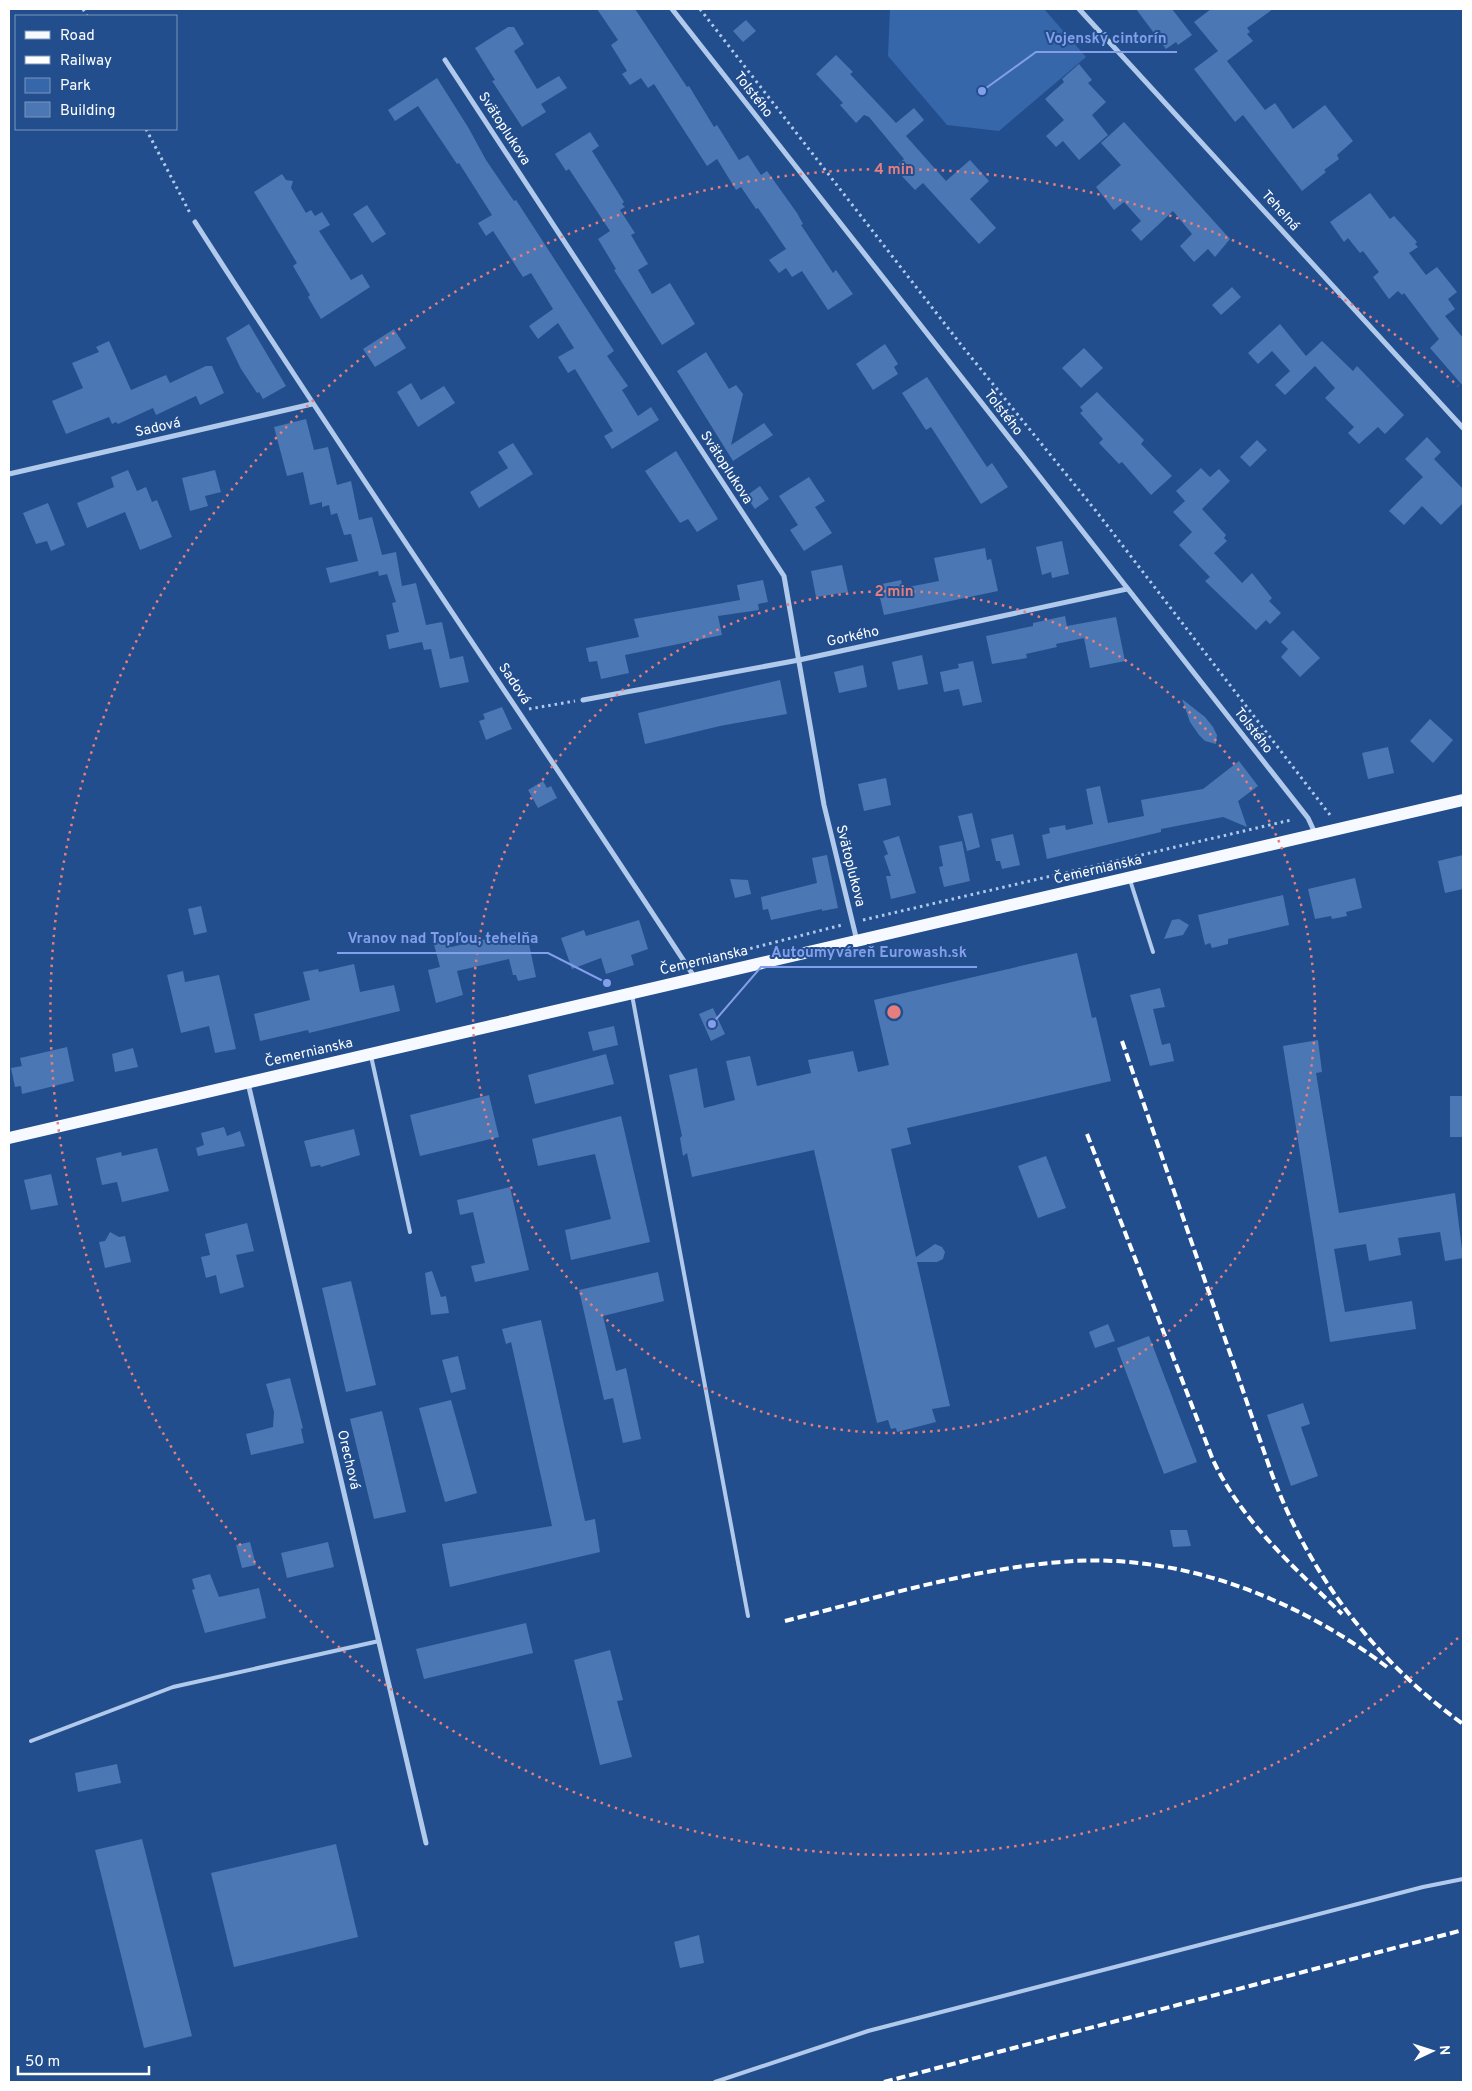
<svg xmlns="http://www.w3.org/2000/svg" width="1472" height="2091" viewBox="0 0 1472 2091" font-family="Overpass,sans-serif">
  <rect width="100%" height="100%" fill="#224e8d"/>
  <polygon fill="#3667aa" points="890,9 1044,9 1086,57 999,131 947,125 888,56"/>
  <g fill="#4b77b4">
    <polygon points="597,9 635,9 687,87 689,86 714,127 717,125 739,160 748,155 761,175 767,171 797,213 803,224 801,225 833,273 836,270 853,294 828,310 802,271 792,277 786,268 779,273 769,260 786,249 758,208 756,209 741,187 736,190 717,159 707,166 654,84 648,88 641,78 630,85 622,74 627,71 611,45 618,40"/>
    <polygon points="1136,9 1172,9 1192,35 1178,45 1176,42 1166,49"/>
    <polygon points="1211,9 1273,9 1247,28 1250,32 1247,34 1253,41 1227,61 1265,110 1275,103 1293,129 1325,105 1353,141 1337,155 1339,159 1324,170 1326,172 1302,191 1243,115 1235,122 1194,69 1218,51 1194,22"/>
    <polygon points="746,20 756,31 743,42 733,31"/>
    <polygon points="508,27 514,27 524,44 514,51 537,89 559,76 567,88 541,104 546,112 522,127 492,81 495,80 475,48"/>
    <polygon points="836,55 853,72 850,74 896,123 914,108 924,120 906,136 946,181 970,160 989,181 970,199 996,228 979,244 923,183 915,190 899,173 900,170 896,166 904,159 869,117 864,115 856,123 840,105 843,103 816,74"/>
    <polygon points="1079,64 1092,80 1088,83 1106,102 1092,115 1108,135 1079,160 1063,141 1056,147 1046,136 1064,120 1045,99 1064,82 1062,79"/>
    <polygon points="437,78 468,127 486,160 514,201 516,200 614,351 607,356 628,386 622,390 638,416 651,407 659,420 612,449 604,436 613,431 575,369 568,373 558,357 574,348 558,323 538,339 529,326 553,309 531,273 523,277 493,231 486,236 478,223 492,215 459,163 457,164 418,106 395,121 388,110"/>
    <polygon points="1124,122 1230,239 1215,257 1208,249 1194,262 1180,246 1192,234 1173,211 1141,241 1131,230 1141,221 1124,202 1114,210 1096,187 1121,165 1101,143"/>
    <polygon points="590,132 599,146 592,151 624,202 622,204 625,207 620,210 635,233 631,235 648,264 638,270 652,294 670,283 695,324 662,345 614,270 616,269 598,239 610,231 569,169 566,171 555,154"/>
    <polygon points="282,174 286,180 293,181 291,188 306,213 311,210 315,216 322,212 330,225 319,231 351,280 362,274 370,287 321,319 308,297 310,295 293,266 297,263 254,192"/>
    <polygon points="1370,193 1390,219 1394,216 1417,242 1415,244 1418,247 1409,253 1426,275 1437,267 1457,292 1448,299 1455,309 1445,316 1463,338 1463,386 1430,348 1439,339 1404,293 1402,295 1398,291 1389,299 1373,277 1379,272 1363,251 1360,253 1348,238 1344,242 1330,222"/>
    <polygon points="367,205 386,234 372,243 353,214"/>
    <polygon points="1232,287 1241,297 1221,315 1212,305"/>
    <polygon points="249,324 286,386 263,399 259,392 257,393 241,369 226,338"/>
    <polygon points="1280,324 1306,356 1322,341 1353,371 1357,366 1404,415 1385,434 1378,427 1359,444 1348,433 1354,427 1325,398 1335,388 1315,366 1285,395 1275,385 1290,371 1272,351 1258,364 1248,353"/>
    <polygon points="394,329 406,348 375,367 363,349"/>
    <polygon points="109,341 131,390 166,375 170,383 206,366 212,366 224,393 200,405 196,396 156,415 153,408 118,424 116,422 112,424 109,417 66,434 52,401 83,388 72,363 99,352 96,347"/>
    <polygon points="885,344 898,364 894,367 898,374 873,390 856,364"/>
    <polygon points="1084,348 1103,368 1081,388 1062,368"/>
    <polygon points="706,352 729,389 736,385 743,394 731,445 764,423 773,435 733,461 677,371"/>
    <polygon points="927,377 987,467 992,463 1008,487 981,504 931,427 926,430 902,393"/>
    <polygon points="411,383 421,400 444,386 455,403 418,427 397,392"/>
    <polygon points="1097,392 1144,440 1141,444 1172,476 1151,495 1122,462 1119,464 1099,443 1103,439 1080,413 1083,411 1080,407"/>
    <polygon points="306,419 314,450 328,447 337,485 351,481 359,520 372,517 382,555 396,552 402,586 416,583 426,625 442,622 450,659 463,656 469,682 440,688 431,649 424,650 422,642 389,649 386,635 399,632 392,603 396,602 387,574 379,576 378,571 330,583 326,568 358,561 351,534 344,535 337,513 331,515 329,505 322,507 322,502 310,505 303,472 287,476 274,427"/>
    <polygon points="1427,437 1441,452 1434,459 1463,489 1463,503 1441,525 1422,506 1404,525 1389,511 1423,477 1405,459"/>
    <polygon points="1257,440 1267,450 1250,467 1240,457"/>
    <polygon points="513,443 533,474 479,508 470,492 508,468 498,452"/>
    <polygon points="676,451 718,519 697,532 688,519 680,523 645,471"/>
    <polygon points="1201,468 1210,477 1219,469 1230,481 1202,509 1226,535 1224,538 1227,541 1214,553 1242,583 1252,573 1272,598 1269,601 1281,613 1270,624 1266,620 1256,630 1205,581 1210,577 1179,545 1192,532 1173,512 1185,501 1176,491"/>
    <polygon points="128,470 137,491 146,487 152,502 157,500 172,537 140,550 125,512 87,528 77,503 114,487 111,477"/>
    <polygon points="215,470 221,492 205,496 208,506 190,511 182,478"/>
    <polygon points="809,477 825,501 815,507 832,533 804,551 790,530 798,525 779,496"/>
    <polygon points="760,486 769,499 755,509 746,496"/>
    <polygon points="48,503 65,545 51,551 47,541 36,544 23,513"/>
    <polygon points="1062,541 1069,574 1052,578 1051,572 1042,575 1036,547"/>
    <polygon points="985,548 987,560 991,559 998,591 884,615 877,585 901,580 903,588 939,581 934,558"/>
    <polygon points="842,565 848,592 816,597 811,571"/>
    <polygon points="763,580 768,602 758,604 759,610 718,616 722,635 625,655 629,673 601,679 597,661 589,662 586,648 639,637 634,619 740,600 737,585"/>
    <polygon points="1065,616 1067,626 1116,617 1125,661 1090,668 1084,638 1056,644 1057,647 1026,654 1027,658 992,664 986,636 1033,626 1033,623"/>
    <polygon points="1293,630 1320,658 1300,677 1281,657 1288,649 1281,642"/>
    <polygon points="922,655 928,684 898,690 892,662"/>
    <polygon points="973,661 982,702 963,706 959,689 944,692 940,672 959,668 958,664"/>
    <polygon points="863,665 867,687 839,693 834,672"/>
    <polygon points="780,680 787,714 720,726 645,744 638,713"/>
    <polygon points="1182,699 1205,717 1213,727 1217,735 1216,744 1205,741 1199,735 1190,722"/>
    <polygon points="502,707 512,729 486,740 479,721 485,719 483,714"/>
    <polygon points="1430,719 1453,740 1433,763 1410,741"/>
    <polygon points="1388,747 1394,773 1368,779 1362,753"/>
    <polygon points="1239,761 1258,786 1238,801 1247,827 1223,817 1161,829 1161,832 1047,859 1042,835 1050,833 1049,828 1065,825 1066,830 1093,824 1086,789 1100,786 1108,823 1144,816 1141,800 1203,789"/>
    <polygon points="886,778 891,805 864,811 858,784"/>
    <polygon points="543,781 547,788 551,786 557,798 538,808 528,790"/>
    <polygon points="972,813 980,847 967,851 958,816"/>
    <polygon points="1013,834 1020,865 1002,869 1000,861 996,861 991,839"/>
    <polygon points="899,836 916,893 891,899 886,876 891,876 884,856 888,854 883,841"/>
    <polygon points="962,841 970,881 944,887 939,867 943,866 939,846"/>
    <polygon points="827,855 838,908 822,911 822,909 771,920 768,909 763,910 761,897 817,883 812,858"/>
    <polygon points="1463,855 1463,889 1445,893 1438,861"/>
    <polygon points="1355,878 1362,908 1346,912 1347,916 1332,919 1331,916 1315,919 1308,889"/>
    <polygon points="730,879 748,880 751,894 735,898"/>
    <polygon points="1283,895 1289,925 1228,939 1228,944 1212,948 1210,943 1205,945 1198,915"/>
    <polygon points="201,906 207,932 194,935 188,909"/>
    <polygon points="1179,919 1189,925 1183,935 1164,939 1172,920"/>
    <polygon points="639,920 648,949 631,955 634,965 606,974 601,958 572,969 561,938 584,930 586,936"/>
    <polygon points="526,930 536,977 518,981 516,975 513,975 509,959 457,971 463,995 436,1003 428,970 440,967 432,937 448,933 451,947"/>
    <polygon points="1077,953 1092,1018 1096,1017 1111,1081 907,1128 911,1144 891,1149 916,1257 935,1244 942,1247 945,1252 943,1259 937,1262 917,1262 950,1406 932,1409 936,1422 897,1432 896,1428 891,1429 888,1420 877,1423 814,1150 692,1177 687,1153 683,1156 680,1138 682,1136 669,1075 697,1068 704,1108 735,1100 726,1061 750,1056 757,1086 811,1073 808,1060 853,1051 858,1072 889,1065 874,1000"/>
    <polygon points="354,964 360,992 394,985 400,1011 309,1033 308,1030 260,1041 254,1014 310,1000 303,972 318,969 319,972"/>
    <polygon points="183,971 185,982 219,975 236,1049 215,1053 209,1026 181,1033 167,975"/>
    <polygon points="1160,988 1165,1007 1153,1009 1162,1045 1170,1043 1174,1061 1150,1066 1130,995"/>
    <polygon points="713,1008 725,1034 711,1041 699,1014"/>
    <polygon points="614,1026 618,1045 593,1051 588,1032"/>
    <polygon points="1318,1040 1322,1072 1316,1073 1339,1213 1455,1193 1463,1258 1445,1261 1440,1232 1398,1238 1401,1255 1369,1261 1366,1244 1334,1249 1345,1312 1412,1301 1416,1329 1330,1342 1283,1046"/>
    <polygon points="67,1047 74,1081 22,1094 21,1086 15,1087 11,1068 22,1066 20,1058"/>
    <polygon points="133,1048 138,1067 115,1072 112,1054"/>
    <polygon points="606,1054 614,1084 535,1104 528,1075"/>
    <polygon points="489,1095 499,1137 420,1156 410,1115"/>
    <rect x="1450" y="1096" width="13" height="41"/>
    <polygon points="621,1116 650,1242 571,1260 565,1230 611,1219 595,1154 538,1166 532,1139"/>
    <polygon points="224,1127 227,1136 240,1131 245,1146 198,1156 196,1148 204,1145 201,1133"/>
    <polygon points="354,1129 360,1155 321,1167 320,1165 311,1167 304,1141"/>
    <polygon points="157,1148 169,1191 122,1202 117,1182 102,1185 96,1158 121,1152 122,1156"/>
    <polygon points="1046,1156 1066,1208 1038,1218 1018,1166"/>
    <polygon points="51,1174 58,1205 31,1210 24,1180"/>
    <polygon points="510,1187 529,1270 475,1282 471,1266 485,1263 473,1212 460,1215 457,1200"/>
    <polygon points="247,1223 254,1251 236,1255 244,1287 220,1294 216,1275 206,1278 201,1257 210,1255 205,1234"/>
    <polygon points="110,1232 119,1237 125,1236 131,1262 105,1268 99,1242 105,1241"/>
    <polygon points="432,1271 441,1297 446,1296 449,1313 431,1315 425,1273"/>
    <polygon points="658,1272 664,1301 603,1316 616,1371 626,1368 641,1439 623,1443 613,1398 604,1400 579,1290"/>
    <polygon points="351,1281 376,1385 346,1392 322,1288"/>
    <polygon points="541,1320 585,1521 595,1519 600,1552 450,1587 442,1544 552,1526 511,1342 506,1344 502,1329"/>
    <polygon points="1108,1324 1115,1341 1095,1348 1089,1332"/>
    <polygon points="1149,1336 1197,1462 1164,1474 1117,1348"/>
    <polygon points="458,1356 466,1389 451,1393 442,1360"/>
    <polygon points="290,1378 303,1428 301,1429 304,1443 251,1455 246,1434 273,1427 274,1412 266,1384"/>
    <polygon points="451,1400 477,1493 445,1502 419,1408"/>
    <polygon points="1303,1403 1310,1424 1301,1427 1318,1476 1291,1486 1267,1415"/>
    <polygon points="382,1411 406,1512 374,1519 350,1419"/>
    <polygon points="1170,1530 1187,1530 1191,1546 1173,1547"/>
    <polygon points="250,1542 256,1565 242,1568 236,1545"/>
    <polygon points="328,1542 334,1567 287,1578 281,1553"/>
    <polygon points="210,1574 219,1597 259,1588 266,1618 205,1633 192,1590 195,1589 192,1579"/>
    <polygon points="526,1623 533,1653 424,1679 416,1649"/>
    <polygon points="610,1650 623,1700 617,1701 632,1757 600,1765 574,1660"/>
    <polygon points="117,1764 121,1783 78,1792 75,1773"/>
    <polygon points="142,1839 192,2036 144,2048 95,1850"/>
    <polygon points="336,1844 358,1937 234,1967 211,1873"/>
    <polygon points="699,1935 704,1963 680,1968 674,1942"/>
  </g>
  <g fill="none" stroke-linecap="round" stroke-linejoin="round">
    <g stroke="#b1caeb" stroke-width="3" stroke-dasharray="2.5 4" stroke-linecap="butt">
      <polyline points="83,9 87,16"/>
      <polyline points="700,9 962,346 1096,511 1330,815"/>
      <polyline points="146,129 191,215"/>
      <polyline points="529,709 575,701"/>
      <polyline points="863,920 1291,820"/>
      <polyline points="725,955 842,925"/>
    </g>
    <g stroke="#b1caeb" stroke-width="4">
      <polyline points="1130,880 1153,952"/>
      <polyline points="632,995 748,1616"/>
      <polyline points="371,1056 410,1232"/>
      <polyline points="31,1741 173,1687 379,1641"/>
      <polyline points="715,2082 868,2031 1423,1887 1463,1879"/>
    </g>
    <g stroke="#b1caeb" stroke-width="5">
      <polyline points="672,9 1308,818 1315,833"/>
      <polyline points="1079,9 1463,428"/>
      <polyline points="445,60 784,576 824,805 857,941"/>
      <path d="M 195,222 C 358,477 530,725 695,978"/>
      <polyline points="9,474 312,404"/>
      <polyline points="583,700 799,660 1127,589"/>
      <polyline points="248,1083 426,1843"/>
    </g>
    <polyline stroke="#f6f9ff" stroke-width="12" points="9,1138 1463,800"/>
    <g stroke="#fff" stroke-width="4" stroke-dasharray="9 4" stroke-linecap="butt">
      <path d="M 1122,1041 L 1269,1466 C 1306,1571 1373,1659 1463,1724"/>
      <path d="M 1087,1134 L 1213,1460 C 1242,1522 1294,1567 1342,1614"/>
      <path d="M 785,1621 C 880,1597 976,1567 1074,1561 C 1186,1555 1299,1600 1387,1667"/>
      <polyline points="884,2082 1463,1930"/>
    </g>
  </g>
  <g fill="none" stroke="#e67e7e" stroke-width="2.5" stroke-dasharray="2.5 5">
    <circle cx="894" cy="1012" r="421"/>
    <path d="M1458 1638A843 843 0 1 1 1458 386"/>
  </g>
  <g text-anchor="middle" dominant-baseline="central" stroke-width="4" stroke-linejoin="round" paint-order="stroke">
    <g font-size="14" fill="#fff" stroke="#224e8d">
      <text transform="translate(753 95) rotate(52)">Tolstého</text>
      <text transform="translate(504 129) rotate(57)">Svätoplukova</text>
      <text transform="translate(1280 211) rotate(48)">Tehelná</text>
      <text transform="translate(1003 413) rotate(52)">Tolstého</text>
      <text transform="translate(158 428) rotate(-13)">Sadová</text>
      <text transform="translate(726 468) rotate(57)">Svätoplukova</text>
      <text transform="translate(853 637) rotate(-12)">Gorkého</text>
      <text transform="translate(514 684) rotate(56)">Sadová</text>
      <text transform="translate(1253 731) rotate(52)">Tolstého</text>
      <text transform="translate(850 866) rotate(76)">Svätoplukova</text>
      <text transform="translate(1098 870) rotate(-13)">Čemernianska</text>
      <text transform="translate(704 961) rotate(-13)">Čemernianska</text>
      <text transform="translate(309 1053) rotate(-13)">Čemernianska</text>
      <text transform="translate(348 1460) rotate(77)">Orechová</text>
    </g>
  </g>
  <circle cx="894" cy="1012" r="8" fill="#e67e7e" stroke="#224e8d" stroke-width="2.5"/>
  <g font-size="15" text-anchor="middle" font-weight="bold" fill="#e67e7e" stroke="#224e8d" stroke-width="4" stroke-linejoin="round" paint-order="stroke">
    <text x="894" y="174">4 min</text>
    <text x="894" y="596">2 min</text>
  </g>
  <path fill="none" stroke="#839eea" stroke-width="2" d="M982 91L1036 52H1177M607 983L548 953H337M712 1024L761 967H977"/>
  <g fill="#839eea" stroke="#224e8d" stroke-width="2">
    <circle cx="982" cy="91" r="5"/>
    <circle cx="607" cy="983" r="5"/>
    <circle cx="712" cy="1024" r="5"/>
  </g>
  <g font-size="15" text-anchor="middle" font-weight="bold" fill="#839eea" stroke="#224e8d" stroke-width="4" stroke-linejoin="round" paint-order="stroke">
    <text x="1106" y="43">Vojenský cintorín</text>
    <text x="443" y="943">Vranov nad Topľou, tehelňa</text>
    <text x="869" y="957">Autoumyváreň Eurowash.sk</text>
  </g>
  <rect width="1472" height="2091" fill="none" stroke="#ffffff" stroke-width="20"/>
  <rect x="15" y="15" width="162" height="115" fill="#224e8d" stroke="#7a95bb"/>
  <rect x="25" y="31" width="25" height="8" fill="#f6f9ff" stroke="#7a95bb"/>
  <text x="60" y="40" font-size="15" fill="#ffffff">Road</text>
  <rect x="25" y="56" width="25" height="8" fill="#ffffff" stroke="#7a95bb"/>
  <text x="60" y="65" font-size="15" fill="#ffffff">Railway</text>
  <rect x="25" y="78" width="25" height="15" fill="#3667aa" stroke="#7a95bb"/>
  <text x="60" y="90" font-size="15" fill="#ffffff">Park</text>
  <rect x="25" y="102" width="25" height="15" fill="#4b77b4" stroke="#7a95bb"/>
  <text x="60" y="115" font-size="15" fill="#ffffff">Building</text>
  <g transform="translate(1432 2051) rotate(86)" stroke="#224e8d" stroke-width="4" paint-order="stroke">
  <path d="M0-4L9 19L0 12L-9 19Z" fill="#ffffff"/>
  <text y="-8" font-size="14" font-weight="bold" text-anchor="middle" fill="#ffffff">N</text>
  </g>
  <path d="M18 2066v8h131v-8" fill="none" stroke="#ffffff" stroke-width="2.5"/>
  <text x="25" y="2066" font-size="15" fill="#ffffff" stroke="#224e8d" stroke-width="4" paint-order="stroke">50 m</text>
</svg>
